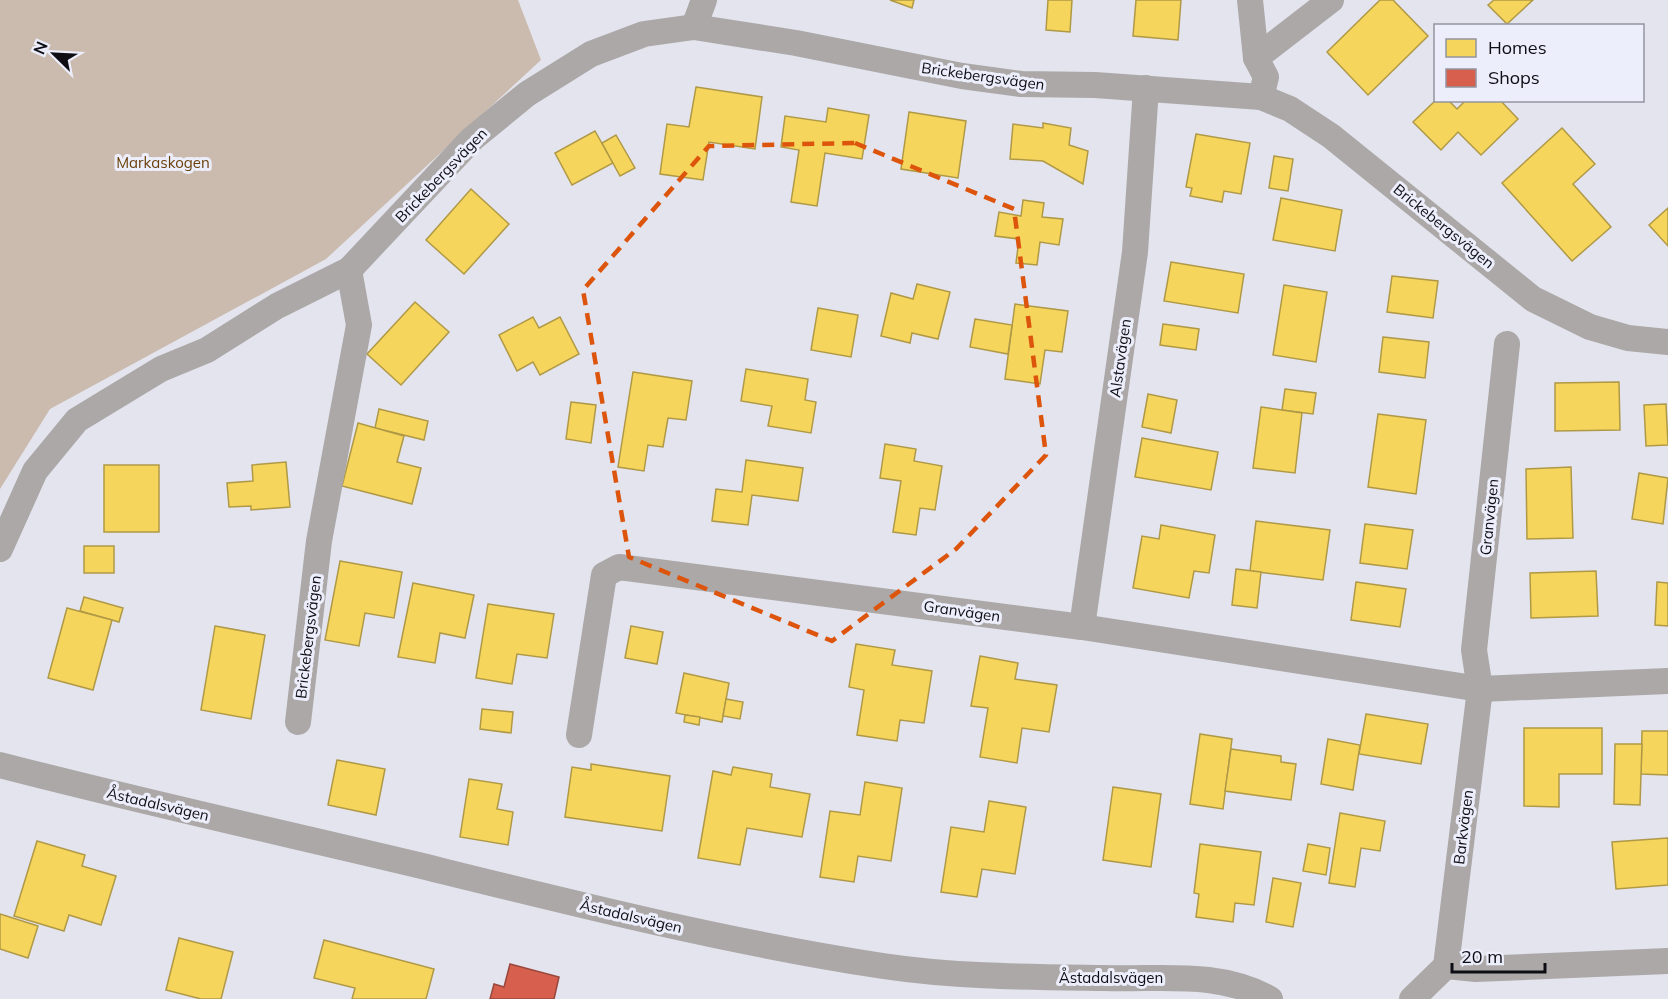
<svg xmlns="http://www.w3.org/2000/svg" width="1668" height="999" viewBox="0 0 1668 999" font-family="Mulish,sans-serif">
  <rect width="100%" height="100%" fill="#e3e4ee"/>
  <polygon fill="#cbbbae" points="0,0 518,0 541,60 326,259 50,409 0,489"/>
  <g fill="#f6d55c" stroke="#b09946" stroke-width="1.5">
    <polygon points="890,0 914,0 912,8"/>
    <polygon points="1048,0 1072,0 1070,32 1046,30"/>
    <polygon points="1136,0 1181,0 1178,40 1133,36"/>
    <polygon points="1380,0 1393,0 1428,36 1368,95 1327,52"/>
    <polygon points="1494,0 1533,0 1507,24 1488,5"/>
    <polygon points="696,87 762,97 755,149 709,142 703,180 660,174 667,124 689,127"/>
    <polygon points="1436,100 1448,100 1457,109 1466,100 1500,100 1518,119 1481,155 1458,132 1441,150 1413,122"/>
    <polygon points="828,108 869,115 862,159 825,153 817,206 791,202 799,150 781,147 785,116 826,122"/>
    <polygon points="909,112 966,121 958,178 901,169"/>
    <polygon points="1043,123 1071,128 1069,145 1088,151 1083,184 1043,161 1010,159 1013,124 1043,128"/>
    <polygon points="1562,128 1595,164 1573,184 1611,227 1572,261 1502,183"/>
    <polygon points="595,131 613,163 572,185 555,153"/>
    <polygon points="1196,134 1250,143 1241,194 1224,191 1222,202 1190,196 1192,188 1186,187"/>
    <polygon points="616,135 635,168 620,176 602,143"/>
    <polygon points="1274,156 1293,159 1288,191 1269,188"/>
    <polygon points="471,189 509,224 464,274 426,240"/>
    <polygon points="1281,198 1342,210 1335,251 1273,240"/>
    <polygon points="1023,200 1044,203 1042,217 1063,219 1059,245 1040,242 1037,265 1016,263 1019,239 995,236 999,212 1021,216"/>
    <polygon points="1668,208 1668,246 1649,225"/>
    <polygon points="1171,262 1244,274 1238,313 1164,301"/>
    <polygon points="1392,276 1438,281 1433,318 1387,312"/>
    <polygon points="917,284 950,292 938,339 912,333 910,343 881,336 891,293 913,299"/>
    <polygon points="1284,285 1327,292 1316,362 1273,355"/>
    <polygon points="415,302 449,332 401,385 367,354"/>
    <polygon points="1015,304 1068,311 1062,352 1045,350 1040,384 1005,379"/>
    <polygon points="818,308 858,315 851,357 811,350"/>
    <polygon points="533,317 539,328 560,317 579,354 540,375 533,362 517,371 499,335"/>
    <polygon points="975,319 1012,325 1008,354 970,347"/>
    <polygon points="1163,324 1199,329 1196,350 1160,345"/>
    <polygon points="1383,337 1429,342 1425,378 1379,372"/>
    <polygon points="746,369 808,379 805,400 816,402 811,433 768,426 772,406 741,401"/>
    <polygon points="633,372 692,381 686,420 668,418 663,447 648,445 644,471 618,467"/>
    <polygon points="1619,382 1620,430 1555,431 1555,383"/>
    <polygon points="1285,389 1316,393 1313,414 1282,410"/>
    <polygon points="1148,394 1177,400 1171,433 1142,427"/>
    <polygon points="571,402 596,405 591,443 566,439"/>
    <polygon points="1666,404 1668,445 1646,446 1644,405"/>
    <polygon points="1261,407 1302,413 1295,473 1253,468"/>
    <polygon points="379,409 428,421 424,440 375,428"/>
    <polygon points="1378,414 1426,420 1416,494 1368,487"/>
    <polygon points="358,423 404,436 397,462 421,468 412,504 342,486"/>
    <polygon points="1142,438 1218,452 1211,490 1135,477"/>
    <polygon points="885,444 916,449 914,461 942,466 935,510 920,508 916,535 893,532 901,481 880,478"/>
    <polygon points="746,460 803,468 798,501 752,495 748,525 712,521 716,489 742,492"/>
    <polygon points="286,462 290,507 251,510 251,506 229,507 227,483 253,481 252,465"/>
    <rect x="104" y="465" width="55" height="67"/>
    <polygon points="1571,467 1573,538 1527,539 1526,469"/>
    <polygon points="1639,473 1668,478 1663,524 1632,519"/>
    <polygon points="1256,521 1330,530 1323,580 1250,571"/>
    <polygon points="1365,524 1413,530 1407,569 1360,563"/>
    <polygon points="1161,525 1215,535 1209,573 1194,571 1189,598 1133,588 1142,536 1159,539"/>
    <rect x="84" y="546" width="30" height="27"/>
    <polygon points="340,561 402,572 394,618 365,613 359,646 325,640"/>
    <polygon points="1236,569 1261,572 1257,608 1232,605"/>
    <polygon points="1596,571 1598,616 1531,618 1530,573"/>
    <polygon points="1356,582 1406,589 1400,627 1351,620"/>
    <polygon points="1657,582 1668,583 1668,626 1655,625"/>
    <polygon points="413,583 474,595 465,638 440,633 435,663 398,657"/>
    <polygon points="84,597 123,608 119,622 80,611"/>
    <polygon points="488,604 554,614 547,658 517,654 512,684 476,678"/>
    <polygon points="67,608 112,620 93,690 48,678"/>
    <polygon points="215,626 265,635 251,719 201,710"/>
    <polygon points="631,626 663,632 657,664 625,658"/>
    <polygon points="856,644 895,650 892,665 932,671 924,723 900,720 897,741 857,735 864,690 849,687"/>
    <polygon points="980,656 1018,663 1015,679 1057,685 1049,732 1022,728 1017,763 980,757 988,708 971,706"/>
    <polygon points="684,673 729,683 722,722 676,713"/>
    <polygon points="726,699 743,702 740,719 723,716"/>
    <polygon points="482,709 513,712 511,733 480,729"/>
    <polygon points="1366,714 1428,724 1421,764 1359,754"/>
    <polygon points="685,715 700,717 699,725 684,722"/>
    <polygon points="1524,728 1602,728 1602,774 1559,774 1559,807 1524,806"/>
    <polygon points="1642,731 1668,731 1668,775 1641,774"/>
    <polygon points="1200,734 1232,739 1223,809 1190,804"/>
    <polygon points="1328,739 1360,745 1353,790 1321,784"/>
    <polygon points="1615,744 1642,744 1640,805 1614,804"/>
    <polygon points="1231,749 1281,756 1281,762 1296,764 1291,800 1225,791"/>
    <polygon points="337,760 385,769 376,815 328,805"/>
    <polygon points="591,764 670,776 662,831 565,817 572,767 591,770"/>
    <polygon points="733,767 772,774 770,787 810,794 802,837 747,828 740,865 698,858 713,771 731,775"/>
    <polygon points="469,779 502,784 497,809 513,812 508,845 460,837"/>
    <polygon points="865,782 902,788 891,861 858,856 854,882 820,877 830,811 860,815"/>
    <polygon points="1113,787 1161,794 1151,867 1103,860"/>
    <polygon points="989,801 1026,807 1015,874 982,869 977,897 941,892 951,827 984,832"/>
    <polygon points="1340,813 1385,821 1380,851 1361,848 1355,887 1329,883"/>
    <polygon points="1668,838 1668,885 1616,889 1612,842"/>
    <polygon points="37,841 85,855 82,866 116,876 101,925 69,915 64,931 14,916"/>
    <polygon points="1200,844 1261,852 1254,905 1235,903 1233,922 1196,917 1199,894 1194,893"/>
    <polygon points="1308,844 1330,848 1326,875 1303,871"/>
    <polygon points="1273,878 1301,883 1293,927 1266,922"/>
    <polygon points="0,914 38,926 28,958 0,949"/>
    <polygon points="179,938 233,952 221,999 201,999 166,990"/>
    <polygon points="324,940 434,969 426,999 352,999 355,988 314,978"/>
  </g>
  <polygon fill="#d6604d" stroke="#9a473c" stroke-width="1.5" points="510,964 559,977 554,999 490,999 494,984 504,987"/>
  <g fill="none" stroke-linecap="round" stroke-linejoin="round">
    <g stroke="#aba8a7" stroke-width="26">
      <polyline points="1250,0 1256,58"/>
      <polyline points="694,27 704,0"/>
      <polyline points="1261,97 1266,77 1256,58 1331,0"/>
      <polyline points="0,549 35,471 77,420 161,369 207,350 277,306 349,270 472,139 527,94 591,54 644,34 694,27 796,43 962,76 1021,84 1095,85 1261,97 1290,109 1331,136 1533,299 1590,327 1628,338 1668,342"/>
      <polyline points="1082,627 1135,252 1146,88"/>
      <polyline points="298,722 319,541 359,325 349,270"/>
      <polyline points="579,735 604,575 619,567 1082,627 1480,689 1668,681"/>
      <path d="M 0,765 C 139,801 279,832 418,865 C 572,903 726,942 883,966 C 956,977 1030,977 1104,978 C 1161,980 1218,970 1270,999"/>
      <polyline points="1446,966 1480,689 1474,650 1507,344"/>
      <polyline points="1446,966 1476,969 1668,961"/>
      <polyline points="1412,999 1446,966"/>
    </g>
  </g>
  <path fill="none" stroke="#dd550c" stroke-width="4.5" stroke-dasharray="12 8" stroke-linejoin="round" d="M 855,143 L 1014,209 L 1046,455 L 956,549 L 832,641 L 629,557 L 583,290 L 709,146 Z"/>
  <g text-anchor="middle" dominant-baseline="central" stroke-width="6" stroke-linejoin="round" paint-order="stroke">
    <g font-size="15" fill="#0d0d13" stroke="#edeefc">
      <text transform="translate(983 76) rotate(8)">Brickebergsvägen</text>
      <text transform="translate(441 175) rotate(-46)">Brickebergsvägen</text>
      <text transform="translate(1444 226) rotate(39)">Brickebergsvägen</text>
      <text transform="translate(1120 358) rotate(-82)">Alstavägen</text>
      <text transform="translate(1489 517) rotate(-84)">Granvägen</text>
      <text transform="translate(962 611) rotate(8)">Granvägen</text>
      <text transform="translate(308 637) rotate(-83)">Brickebergsvägen</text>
      <text transform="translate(158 804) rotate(13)">Åstadalsvägen</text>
      <text transform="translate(1463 827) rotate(-83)">Barkvägen</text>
      <text transform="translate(631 916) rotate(13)">Åstadalsvägen</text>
      <text x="1111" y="977">Åstadalsvägen</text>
    </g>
    <g font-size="15" fill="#693f08" stroke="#edeefc">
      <text x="163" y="162">Markaskogen</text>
    </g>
  </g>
  <rect x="1434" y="24" width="210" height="78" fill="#edeefc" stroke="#93949f" stroke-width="1.5"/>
  <rect x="1446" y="39" width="30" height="18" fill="#f6d55c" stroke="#93949f" stroke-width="1.5"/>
  <text x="1488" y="54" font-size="18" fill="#0d0d13">Homes</text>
  <rect x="1446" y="69" width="30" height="18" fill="#d6604d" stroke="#93949f" stroke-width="1.5"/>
  <text x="1488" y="84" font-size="18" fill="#0d0d13">Shops</text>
  <g transform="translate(54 54) rotate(294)" stroke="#edeefc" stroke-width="4.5" paint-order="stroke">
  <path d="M0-4.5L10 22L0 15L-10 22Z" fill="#0d0d13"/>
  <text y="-9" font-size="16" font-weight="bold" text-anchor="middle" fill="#0d0d13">N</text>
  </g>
  <path d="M1452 963v9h93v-9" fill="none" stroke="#0d0d13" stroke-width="3"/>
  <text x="1461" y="963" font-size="18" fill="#0d0d13" stroke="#edeefc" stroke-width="4.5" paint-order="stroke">20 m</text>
</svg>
